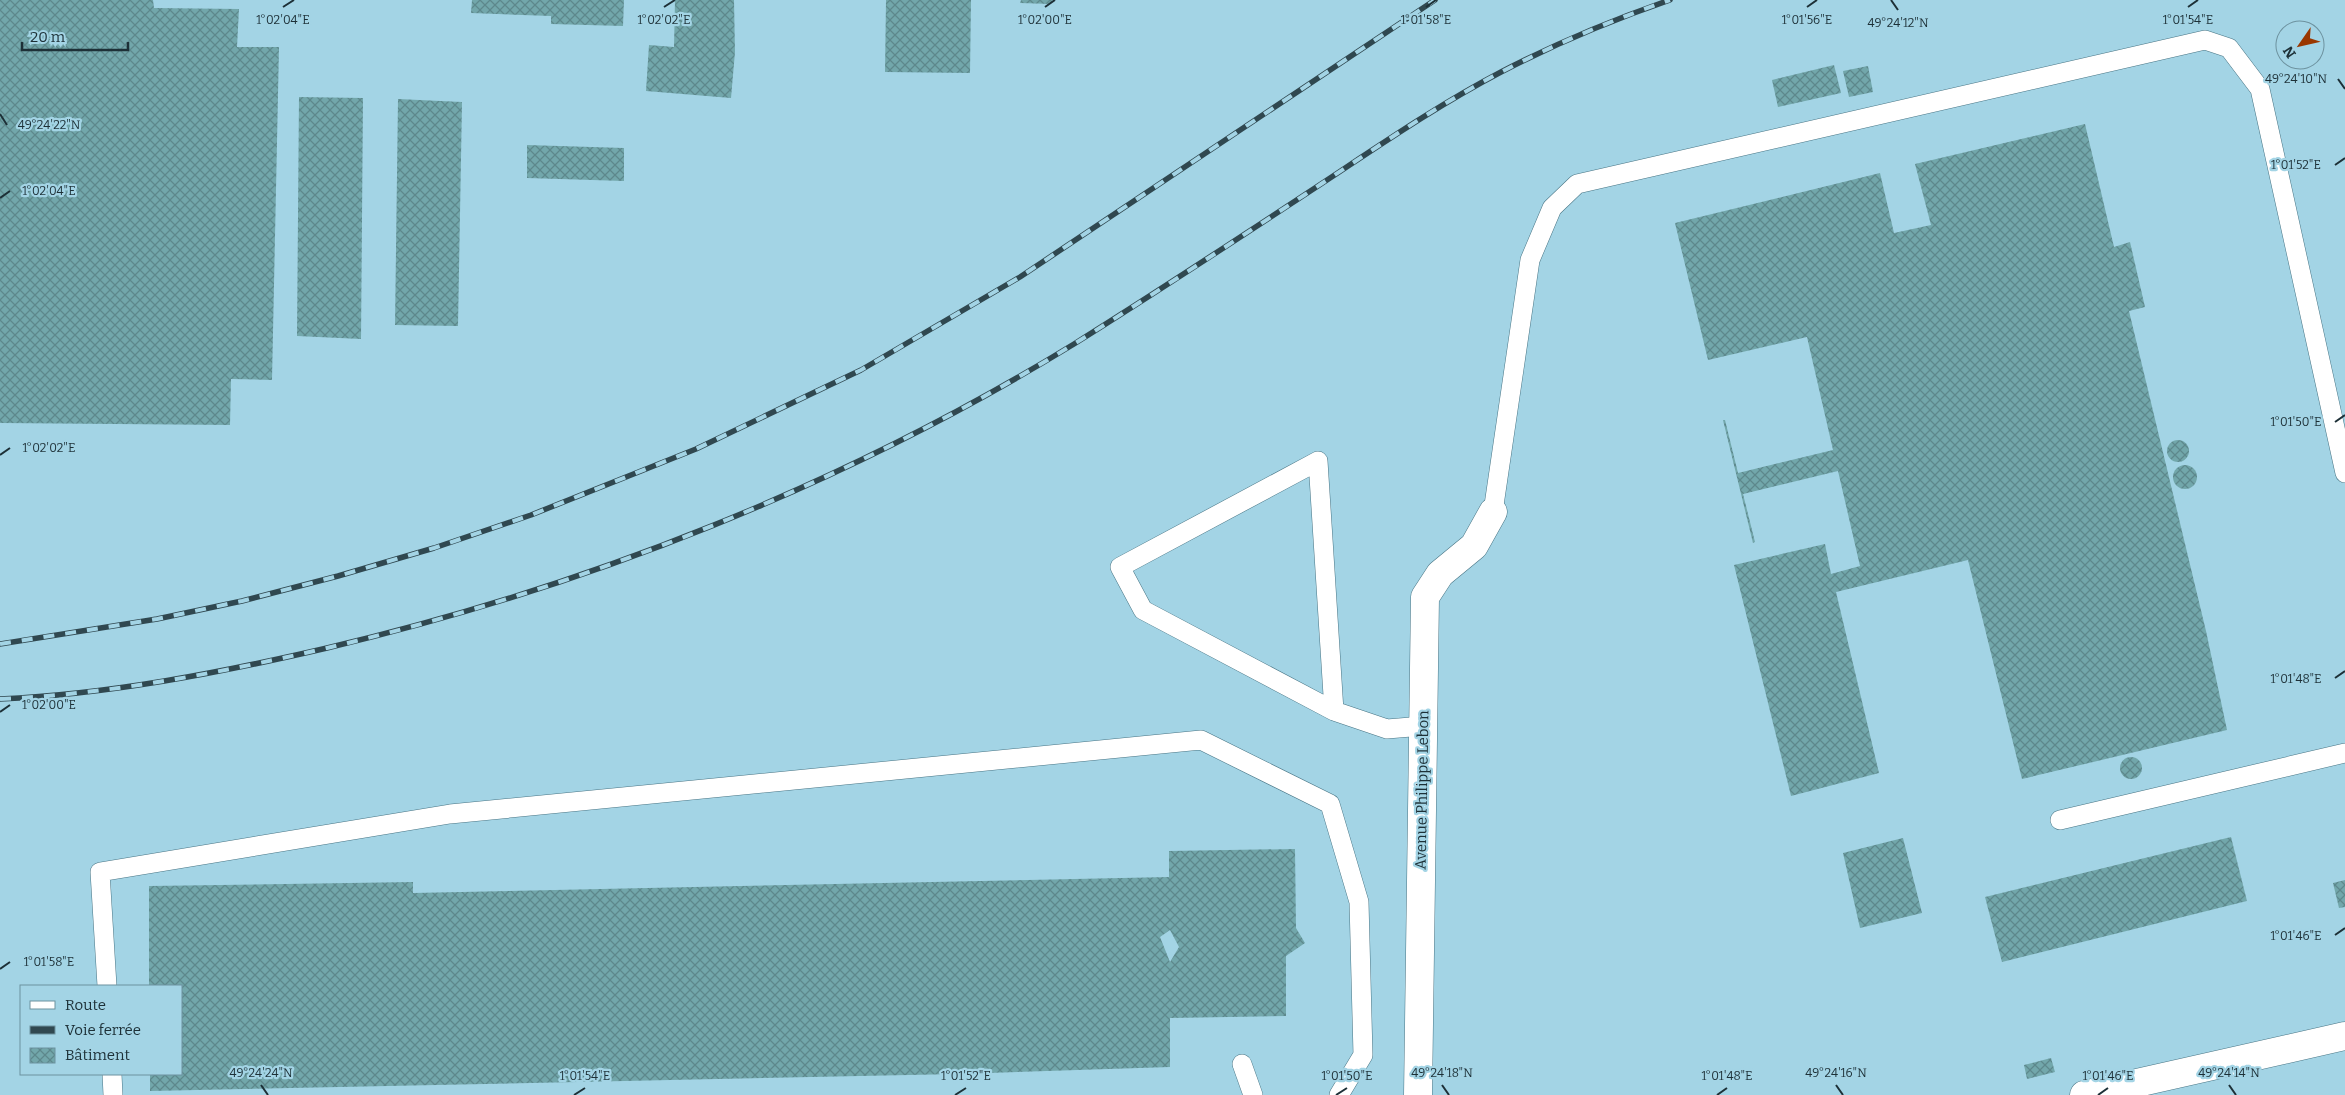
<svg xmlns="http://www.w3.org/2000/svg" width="2345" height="1095" viewBox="0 0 2345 1095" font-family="Bitter,serif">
  <defs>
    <pattern id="building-cross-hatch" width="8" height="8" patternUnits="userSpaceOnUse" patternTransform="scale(1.25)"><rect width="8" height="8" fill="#72a7ab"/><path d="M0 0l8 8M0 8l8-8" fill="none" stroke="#5d888c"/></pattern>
  </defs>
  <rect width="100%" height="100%" fill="#a3d4e5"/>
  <g fill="url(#building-cross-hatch)" fill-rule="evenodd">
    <polygon points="0,0 153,0 154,8 239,9 237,47 279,47 272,380 231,379 230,425 0,423"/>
    <polygon points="472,0 624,0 623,26 551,24 551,16 471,13"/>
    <polygon points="675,0 734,0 735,52 731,98 646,91 649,45 674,47"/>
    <polygon points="886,0 971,0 970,73 885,72"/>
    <polygon points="1021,0 1053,0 1050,4 1020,3"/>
    <polygon points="1834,65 1841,93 1778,107 1772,80"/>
    <polygon points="1868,66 1873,92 1849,97 1843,71"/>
    <polygon points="299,97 363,98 361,339 297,336"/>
    <polygon points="398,99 462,102 458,326 395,325"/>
    <polygon points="2085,124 2114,247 2130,242 2145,307 2129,311 2206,631 2227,730 2022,779 1968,560 1836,592 1879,773 1791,796 1734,565 1825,544 1831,574 1860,566 1838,471 1743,494 1755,542 1753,543 1723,420 1725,420 1738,473 1833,450 1807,337 1708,360 1675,223 1880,173 1894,233 1931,225 1915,164"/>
    <polygon points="527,145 624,148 624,181 527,178"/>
    <circle cx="2178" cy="451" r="11"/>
    <circle cx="2185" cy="477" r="12"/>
    <circle cx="2131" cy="768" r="11"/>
    <polygon points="2231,837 2247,901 2002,962 1985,897"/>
    <polygon points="1903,838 1922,913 1860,928 1843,853"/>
    <path d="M 1295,849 L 1296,928 L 1305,943 L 1286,956 L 1286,1016 L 1170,1018 L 1170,1067 L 958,1074 L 150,1091 L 150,1074 L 181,1074 L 181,986 L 149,986 L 149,886 L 413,882 L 413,893 L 1169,877 L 1169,851 ZM 1170,930 L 1179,947 L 1170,962 L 1160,937 Z"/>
    <polygon points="2345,880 2345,907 2339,908 2333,883"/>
    <polygon points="2051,1058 2055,1072 2027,1079 2024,1065"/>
  </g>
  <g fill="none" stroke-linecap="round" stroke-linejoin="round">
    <defs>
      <g id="lane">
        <polyline points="1493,512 1530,260 1552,208 1577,184 2205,40 2229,48 2260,89 2345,473"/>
        <polyline points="1334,711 1318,461 1120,567 1143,610 1334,711 1387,729 1423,726"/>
        <polyline points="2060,820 2345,753"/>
        <polyline points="107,986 100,872 450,814 1201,740 1330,804 1359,902 1363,1055 1339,1095"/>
        <polyline points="1242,1064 1253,1095"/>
        <polyline points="112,1074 113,1095"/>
      </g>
      <g id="street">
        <polyline points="1418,1095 1425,597 1440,574 1474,546 1493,512"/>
        <polyline points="2084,1095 2345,1036"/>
      </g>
    </defs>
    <use href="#lane" stroke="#477484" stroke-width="20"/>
    <use href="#street" stroke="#477484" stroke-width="29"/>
    <use href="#lane" stroke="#fff" stroke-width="19"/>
    <use href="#street" stroke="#fff" stroke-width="28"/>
    <defs>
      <g id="rail">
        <polyline points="0,644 157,619 242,601 338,576 434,548 531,515 696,449 861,370 1020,277 1435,0"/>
        <path d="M 0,699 C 110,694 219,673 327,648 C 589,586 844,485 1074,344 C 1157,292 1239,238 1321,184 C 1380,145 1438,105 1501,72 C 1555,44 1612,20 1670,0"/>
      </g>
    </defs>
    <use href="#rail" stroke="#304850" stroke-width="5.5"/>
    <use href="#rail" stroke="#a3d4e5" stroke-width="4" stroke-dasharray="11" stroke-linecap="butt"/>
  </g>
  <path fill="none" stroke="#1d3037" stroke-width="2" d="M 1891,0 L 1898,10M 283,7 L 294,0M 664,7 L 675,0M 1045,7 L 1055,0M 1426,7 L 1436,0M 1807,7 L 1817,0M 2188,7 L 2198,0M 2338,79 L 2345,89M 0,114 L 7,125M 2335,165 L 2345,158M 0,198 L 10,191M 2335,422 L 2345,415M 0,455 L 10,448M 2335,678 L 2345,671M 0,712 L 10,705M 2335,935 L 2345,928M 0,969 L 10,962M 261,1085 L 268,1095M 1442,1085 L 1449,1095M 1836,1085 L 1843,1095M 2229,1085 L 2236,1095M 574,1095 L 585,1088M 955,1095 L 966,1088M 1336,1095 L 1347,1088M 1717,1095 L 1727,1088M 2098,1095 L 2108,1088"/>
  <g text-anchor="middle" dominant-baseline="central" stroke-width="4.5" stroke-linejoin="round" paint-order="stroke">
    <g font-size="15" fill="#1d3037" stroke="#a3d4e5">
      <text transform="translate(1422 790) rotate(-89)">Avenue Philippe Lebon</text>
    </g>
  </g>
  <g font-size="12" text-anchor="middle" fill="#1d3037" stroke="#a3d4e5" stroke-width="4.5" stroke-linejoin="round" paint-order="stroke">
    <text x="283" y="24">1°02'04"E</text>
    <text x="664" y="24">1°02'02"E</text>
    <text x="1045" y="24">1°02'00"E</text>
    <text x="1426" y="24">1°01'58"E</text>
    <text x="1807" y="24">1°01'56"E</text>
    <text x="2188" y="24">1°01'54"E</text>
    <text x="1898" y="27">49°24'12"N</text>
    <text x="2296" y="83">49°24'10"N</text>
    <text x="49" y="129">49°24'22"N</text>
    <text x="2296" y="169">1°01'52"E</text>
    <text x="49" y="195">1°02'04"E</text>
    <text x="2296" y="426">1°01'50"E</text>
    <text x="49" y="452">1°02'02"E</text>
    <text x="2296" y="683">1°01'48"E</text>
    <text x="49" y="709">1°02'00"E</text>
    <text x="2296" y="940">1°01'46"E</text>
    <text x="49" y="966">1°01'58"E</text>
    <text x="261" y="1077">49°24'24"N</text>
    <text x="1442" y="1077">49°24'18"N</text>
    <text x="1836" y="1077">49°24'16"N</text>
    <text x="2229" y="1077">49°24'14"N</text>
    <text x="585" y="1080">1°01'54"E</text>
    <text x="966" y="1080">1°01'52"E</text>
    <text x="1347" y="1080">1°01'50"E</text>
    <text x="1727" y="1080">1°01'48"E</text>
    <text x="2108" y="1080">1°01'46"E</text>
  </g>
  <rect x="20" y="985" width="162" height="90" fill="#a3d4e5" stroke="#6d929f"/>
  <rect x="30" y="1001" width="25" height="8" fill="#ffffff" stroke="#6d929f"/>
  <text x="65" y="1010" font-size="15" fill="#1d3037">Route</text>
  <rect x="30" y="1026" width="25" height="8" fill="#304850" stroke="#6d929f"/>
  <text x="65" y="1035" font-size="15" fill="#1d3037">Voie ferrée</text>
  <rect x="30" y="1048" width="25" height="15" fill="url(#building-cross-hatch)" stroke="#6d929f"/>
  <text x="65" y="1060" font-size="15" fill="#1d3037">Bâtiment</text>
  <g transform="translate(2300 45) rotate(236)"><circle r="24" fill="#a3d4e5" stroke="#6d929f"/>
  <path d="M0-4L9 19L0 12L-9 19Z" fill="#9a3700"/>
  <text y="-8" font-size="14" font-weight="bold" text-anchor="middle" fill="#1d3037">N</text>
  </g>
  <path d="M22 42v8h106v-8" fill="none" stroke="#1d3037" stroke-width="2.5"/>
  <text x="30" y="42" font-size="15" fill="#1d3037" stroke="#a3d4e5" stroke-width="4" paint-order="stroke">20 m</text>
</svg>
